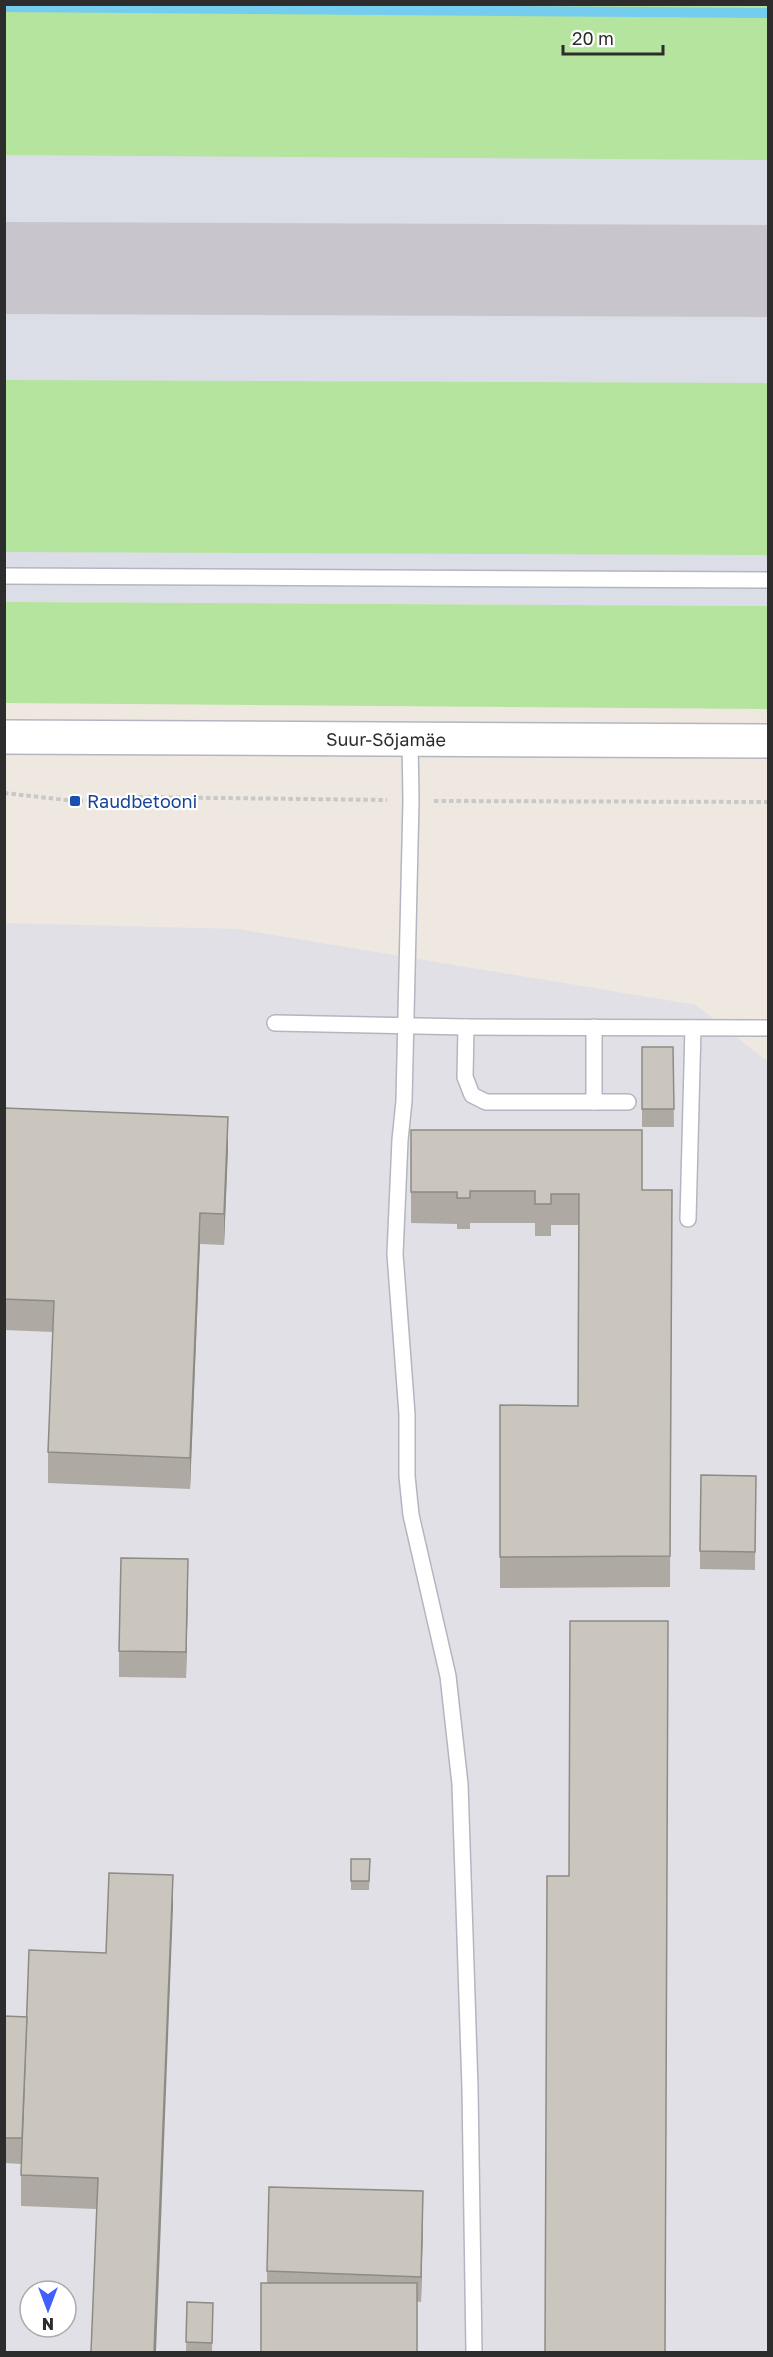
<svg xmlns="http://www.w3.org/2000/svg" width="773" height="2357" viewBox="0 0 773 2357" font-family="'Golos Text',sans-serif">
  <rect width="100%" height="100%" fill="#eee8e0"/>
  <path fill="#e2e0e7" fill-rule="evenodd" d="M 5,923 L 238,929 L 696,1005 L 763,1058 L 768,1060 L 768,2352 L 5,2352 ZM 30,2291 L 66,2291 L 66,2327 L 30,2327 Z"/>
  <polygon fill="#dbdde7" points="5,5 768,5 768,606 5,602"/>
  <g fill="#b4e49d">
    <polygon points="5,4 768,5 768,160 5,155"/>
    <polygon points="5,380 768,383 768,555 5,552"/>
    <polygon points="5,602 768,606 768,709 5,703"/>
  </g>
  <g fill="none" stroke-linecap="round" stroke-linejoin="round">
    <polyline stroke="#74ccef" stroke-width="10" points="4,7 768,13"/>
    <polyline stroke="#c8c6cc" stroke-width="92" points="4,268 768,271"/>
    <defs>
      <g id="service">
        <polyline points="4,576 768,580"/>
        <polyline points="410,739 411,801 404,1101 400,1140 395,1254 407,1414 407,1476 411,1515 448,1676 460,1784 470,2088 474,2352"/>
        <polyline points="275,1023 466,1027 768,1028"/>
        <polyline points="466,1027 465,1077 472,1095 486,1102 594,1102 594,1027"/>
        <polyline points="594,1102 628,1102"/>
        <polyline points="688,1219 693,1028"/>
      </g>
      <g id="secondary">
        <path id="s1" d="M 4,737 L 768,741"/>
      </g>
    </defs>
    <use href="#service" stroke="#b3b6c0" stroke-width="18"/>
    <use href="#secondary" stroke="#b3b6c0" stroke-width="36"/>
    <g stroke="#c8c8c8" stroke-width="4" stroke-dasharray="4.5 3" stroke-linecap="butt">
      <polyline points="4,793 75,801 135,797 387,800"/>
      <polyline points="434,801 768,802"/>
    </g>
    <use href="#service" stroke="#fff" stroke-width="15"/>
    <use href="#secondary" stroke="#fff" stroke-width="33"/>
  </g>
  <g fill="#aeaaa3">
    <polygon points="642,1047 673,1047 674,1127 642,1127"/>
    <polygon points="4,1108 228,1148 224,1245 200,1244 190,1489 48,1483 48,1452 53,1332 4,1330"/>
    <polygon points="411,1130 642,1190 672,1190 670,1587 500,1588 500,1405 578,1406 579,1225 551,1225 551,1236 535,1236 535,1223 470,1223 470,1229 457,1229 457,1224 411,1223"/>
    <polygon points="756,1476 755,1570 700,1569 700,1551"/>
    <polygon points="188,1585 186,1678 119,1677 119,1651"/>
    <polygon points="351,1859 370,1859 369,1890 351,1890"/>
    <polygon points="173,1907 96,2209 21,2206 21,2164 4,2163 4,2016 27,2017 106,1953"/>
    <polygon points="423,2217 421,2302 267,2283 267,2271"/>
    <polygon points="187,2302 213,2303 212,2352 186,2351"/>
  </g>
  <g fill="#8d8b85">
    <polygon points="228,1117 228,1148 224,1245 224,1214"/>
    <polygon points="200,1213 200,1244 190,1489 190,1458"/>
    <polygon points="188,1559 188,1585 186,1678 186,1652"/>
    <polygon points="173,1875 173,1907 156,2352 154,2352"/>
    <polygon points="423,2191 423,2217 421,2302 421,2277"/>
  </g>
  <g fill="#cac6be" stroke="#8d8b85" stroke-width="1.5">
    <polygon points="642,1047 673,1047 674,1109 642,1109"/>
    <polygon points="4,1108 228,1117 224,1214 200,1213 190,1458 48,1452 54,1301 4,1299"/>
    <polygon points="411,1130 642,1130 642,1190 672,1190 670,1556 500,1557 500,1405 578,1406 579,1194 551,1194 551,1204 535,1204 535,1191 470,1191 470,1198 457,1198 457,1192 411,1192"/>
    <polygon points="701,1475 756,1476 755,1552 700,1551"/>
    <polygon points="121,1558 188,1559 186,1652 119,1651"/>
    <polygon points="570,1621 668,1621 665,2352 545,2352 547,1876 569,1876"/>
    <polygon points="351,1859 370,1859 369,1881 351,1881"/>
    <polygon points="109,1873 173,1875 154,2352 91,2352 98,2178 21,2175 29,1950 106,1953"/>
    <polygon points="4,2016 27,2017 22,2138 4,2138"/>
    <polygon points="269,2187 423,2191 421,2277 267,2271"/>
    <rect x="261" y="2283" width="156" height="69"/>
    <polygon points="187,2302 213,2303 212,2343 186,2342"/>
  </g>
  <rect fill="#1a4fb4" stroke="#fff" stroke-width="2" x="69" y="795" width="12" height="12" rx="3"/>
  <g text-anchor="middle" dominant-baseline="central" stroke-width="4.5" stroke-linejoin="round" paint-order="stroke">
    <g font-size="18" fill="#2d2d2d" stroke="#fff">
      <text stroke="none"><textPath href="#s1" startOffset="382">Suur-Sõjamäe</textPath></text>
    </g>
    <g font-size="18" fill="#164399" stroke="#fff" text-anchor="start">
      <text x="87" y="801">Raudbetooni</text>
    </g>
  </g>
  <rect width="773" height="2357" fill="none" stroke="#2d2d2d" stroke-width="12"/>
  <g transform="translate(48 2309) rotate(180)"><circle r="28" fill="#ffffff" stroke="#ababab" stroke-width="1.5"/>
  <path d="M0-4.5L10 22L0 15L-10 22Z" fill="#415ffa"/>
  <text y="-9" font-size="16" font-weight="bold" text-anchor="middle" fill="#2d2d2d">N</text>
  </g>
  <path d="M563 45v9h100v-9" fill="none" stroke="#2d2d2d" stroke-width="3"/>
  <text x="572" y="45" font-size="18" fill="#2d2d2d" stroke="#ffffff" stroke-width="4.5" paint-order="stroke">20 m</text>
</svg>
